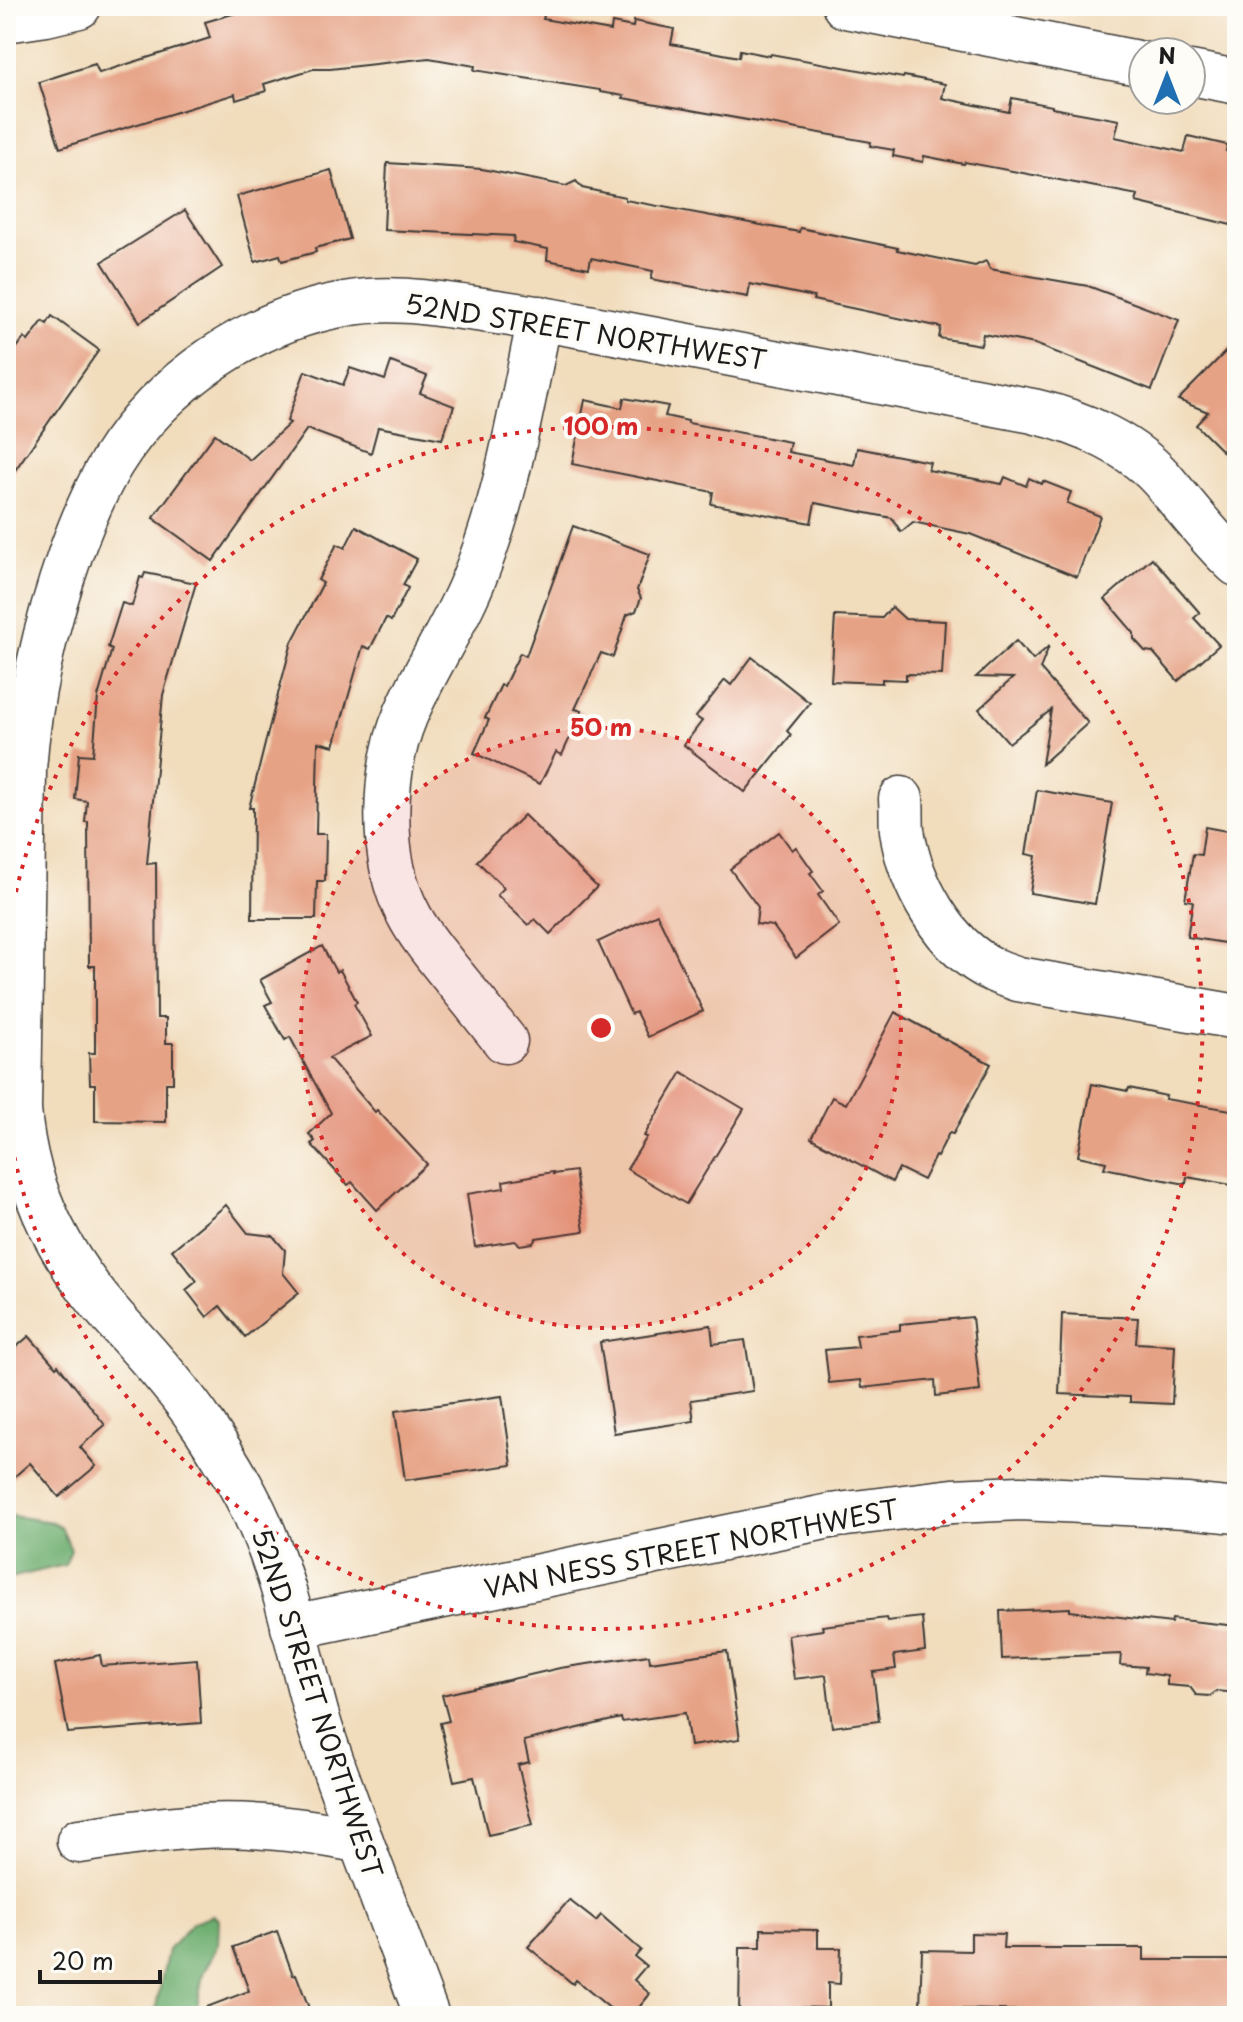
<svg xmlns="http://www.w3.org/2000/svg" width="1243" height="2022" viewBox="0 0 1243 2022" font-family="'Playpen Sans',sans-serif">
  <rect width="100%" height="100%" fill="#fdfcf7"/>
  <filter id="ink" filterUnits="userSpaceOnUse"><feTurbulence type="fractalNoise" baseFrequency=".0125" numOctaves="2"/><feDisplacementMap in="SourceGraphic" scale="16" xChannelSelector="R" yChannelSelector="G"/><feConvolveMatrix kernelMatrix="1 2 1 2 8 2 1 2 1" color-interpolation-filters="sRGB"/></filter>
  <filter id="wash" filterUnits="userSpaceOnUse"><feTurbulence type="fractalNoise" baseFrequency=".006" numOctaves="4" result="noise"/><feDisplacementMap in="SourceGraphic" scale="32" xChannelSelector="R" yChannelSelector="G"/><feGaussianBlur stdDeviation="1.8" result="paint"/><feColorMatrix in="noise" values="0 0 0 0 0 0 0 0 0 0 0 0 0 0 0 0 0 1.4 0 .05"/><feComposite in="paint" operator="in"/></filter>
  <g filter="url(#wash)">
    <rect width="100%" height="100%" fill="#f1dcbc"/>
    <g fill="#6eae6f" stroke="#456546" stroke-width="2">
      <polygon points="6,1515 52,1522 62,1529 71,1550 65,1565 6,1579"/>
      <polygon points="213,1915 219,1920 218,1944 203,1974 196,2011 196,2016 154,2016 168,1950 193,1922"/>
    </g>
    <g id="blocks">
      <g fill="#e6a285">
        <polygon points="358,6 511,6 545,12 543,19 611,31 612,23 633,27 634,21 674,29 671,44 739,57 740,50 770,56 771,54 903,78 904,76 945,84 942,98 1009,112 1012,98 1052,106 1052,108 1119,120 1115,137 1184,152 1188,136 1227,145 1226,151 1237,154 1237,197 1231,225 1136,202 1138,195 965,162 964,164 924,156 923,162 893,156 894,150 870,146 871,142 623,98 624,96 600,92 600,90 474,70 475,66 429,58 330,69 313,69 264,84 266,91 236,100 235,94 60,148 39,82 95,64 99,73 210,38 205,22 243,11 244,13 263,7 264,12 268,11 269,16"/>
        <polygon points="387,163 482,169 566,186 576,181 582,188 625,197 625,200 799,232 800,228 898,248 897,250 975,266 986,261 990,269 1088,286 1179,320 1152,390 1035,344 983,334 981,345 939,338 941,327 813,300 814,297 750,284 748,297 651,279 653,271 591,258 589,268 547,260 548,249 513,242 514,236 384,230"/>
        <polygon points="331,170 350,239 315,248 316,252 282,261 280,255 255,262 237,196"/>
        <polygon points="185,210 222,267 140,322 102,262"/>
        <polygon points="52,316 99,350 6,483 6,363 24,338 28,341 43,321 47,324"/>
        <polygon points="1237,340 1237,466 1196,425 1208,412 1178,400"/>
        <polygon points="391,362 427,376 420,393 454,406 442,439 378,427 371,453 307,429 213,561 153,518 215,434 250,460 290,423 287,421 305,371 343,385 350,368 385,380"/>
        <polygon points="624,398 668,406 665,416 688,421 688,423 790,442 788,452 854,465 857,448 930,462 928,470 1002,484 1005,477 1026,486 1029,478 1042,484 1043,481 1071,492 1067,503 1100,516 1077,577 970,534 913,522 901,532 892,518 815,503 811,523 711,504 713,492 572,464 585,400 622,408"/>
        <polygon points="356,526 417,559 403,585 408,588 391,621 386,618 370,649 363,646 334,746 318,742 316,834 326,834 325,881 317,881 316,919 252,919 253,808 249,808 269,728 292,642 323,583 318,580 337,544 345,548"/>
        <polygon points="573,526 650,554 637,590 641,598 636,611 627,615 613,657 601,653 575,709 582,711 562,755 556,752 540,784 474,753 489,720 485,718 501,685 504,686 520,653 526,656"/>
        <polygon points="1152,558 1200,613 1194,618 1219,645 1178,681 1153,652 1145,651 1134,639 1134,633 1105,599"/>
        <polygon points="145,573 196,583 163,695 147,864 156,863 157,1018 166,1018 166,1043 173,1043 173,1083 166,1083 166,1122 95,1121 95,1084 90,1084 89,1053 95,1053 95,966 89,966 88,822 85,822 87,801 75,799 79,754 93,755 98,697 112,649 108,647 122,603 132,606 140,577 143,578"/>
        <polygon points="892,607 905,619 945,621 942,675 906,674 906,680 882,679 882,683 831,681 835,616 882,618"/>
        <polygon points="1016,641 1033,660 1049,646 1040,669 1088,723 1042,764 1051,710 1009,743 979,709 1013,678 976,677"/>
        <polygon points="752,657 810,703 787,731 791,735 745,792 684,745 702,721 696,717 725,680 731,685"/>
        <polygon points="1037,790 1112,803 1095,904 1030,893 1036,856 1026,854"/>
        <polygon points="524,815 597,887 550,934 535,919 528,925 497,895 504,888 477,861"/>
        <polygon points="1205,827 1237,833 1237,945 1187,937 1193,901 1185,900 1193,854 1201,855"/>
        <polygon points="779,832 792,850 796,847 813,871 810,873 823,891 818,895 839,925 796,958 773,926 756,924 758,907 730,869"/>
        <polygon points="657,914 703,1011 648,1037 636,1012 631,1014 598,942"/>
        <polygon points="322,946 336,972 340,970 357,1002 354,1004 372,1036 329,1058 375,1112 377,1110 427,1164 377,1210 352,1182 348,1185 311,1144 315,1141 309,1134 331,1113 290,1037 285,1040 265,1005 272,1002 260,980"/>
        <polygon points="895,1012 991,1064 953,1134 949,1133 937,1157 935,1156 923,1180 899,1168 892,1182 811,1138 832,1097 846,1104"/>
        <polygon points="682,1072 744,1109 686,1204 627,1169 647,1137 644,1136"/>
        <polygon points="1092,1084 1128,1091 1129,1088 1166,1096 1165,1099 1237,1111 1237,1186 1187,1177 1186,1184 1175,1182 1104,1168 1106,1162 1078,1156"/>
        <polygon points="575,1171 584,1231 536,1238 533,1243 520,1245 515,1241 475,1247 467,1194 504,1188 503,1181 553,1172 553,1174"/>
        <polygon points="226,1205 248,1233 273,1236 285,1250 283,1273 299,1293 245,1337 220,1306 207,1317 186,1290 197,1281 172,1250"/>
        <polygon points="1062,1314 1138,1318 1136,1343 1175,1345 1172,1404 1130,1402 1130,1397 1059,1394"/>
        <polygon points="972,1317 980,1391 936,1396 935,1380 862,1388 861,1380 829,1383 825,1350 858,1347 856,1335 900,1330 900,1324"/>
        <polygon points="711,1325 713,1344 745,1340 753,1391 691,1400 694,1421 614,1433 600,1342"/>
        <polygon points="29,1336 56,1367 58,1365 105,1425 80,1447 96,1466 59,1497 30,1463 6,1484 6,1356"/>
        <polygon points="502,1396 512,1465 405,1480 395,1411"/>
        <polygon points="1070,1608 1070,1611 1171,1623 1172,1619 1237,1626 1237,1693 1217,1691 1210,1696 1196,1695 1190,1687 1167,1685 1167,1676 1145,1673 1146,1667 1120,1665 1121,1654 1002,1659 1000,1611"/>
        <polygon points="922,1617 925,1651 894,1655 896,1669 873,1672 879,1721 832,1727 826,1675 794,1679 788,1635 823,1630 822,1626 886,1618 887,1621"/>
        <polygon points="727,1651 740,1739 690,1746 685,1713 622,1722 621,1718 524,1741 529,1762 518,1765 533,1825 488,1835 474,1777 454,1781 440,1723 449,1721 442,1695 560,1668 649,1655 650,1662"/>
        <polygon points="100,1655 102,1666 197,1659 201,1723 68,1733 55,1664"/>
        <polygon points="569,1900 596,1921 601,1915 641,1950 635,1957 646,1966 634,1980 650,1994 632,2016 619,2016 576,1980 573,1984 528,1947"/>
        <polygon points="761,1929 818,1930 818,1948 841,1948 840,1984 828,1983 828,2008 786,2007 786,2016 739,2016 740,1947 761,1947"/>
        <polygon points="277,1931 293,1975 296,1974 312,2016 192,2016 191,2013 249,1991 233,1947"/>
        <polygon points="971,1933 1004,1934 1003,1948 1144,1948 1144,1960 1237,1960 1237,2016 1041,2016 1041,2011 920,2008 922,1950 971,1951"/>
      </g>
    </g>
  </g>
  <g filter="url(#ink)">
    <use href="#blocks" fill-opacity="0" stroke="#3c3934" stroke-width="2"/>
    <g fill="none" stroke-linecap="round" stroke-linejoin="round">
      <defs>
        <g id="minor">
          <polyline points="845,6 1143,64"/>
          <polyline points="6,20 46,14 79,6"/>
          <polyline points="1191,73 1237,82"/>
          <path d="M 901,799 C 902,810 901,820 902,830 C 909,882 945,948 994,970 C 1002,974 1010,976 1018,979 L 1237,1017"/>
          <path d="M 505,1041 C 486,1017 467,993 448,970 C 434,952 419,935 409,915 C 379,860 382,770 406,714 C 425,669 453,629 472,583 C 507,499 521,407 540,318"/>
          <polyline points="293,1627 830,1516 953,1501 1021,1498 1186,1506 1237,1511"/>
          <path d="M 79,1841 C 120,1835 160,1828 202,1826 C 255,1823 308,1830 361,1841"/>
          <path d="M 427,2016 C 401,1948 375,1880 350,1812 C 339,1781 327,1751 318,1720 C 301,1660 289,1597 266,1539 C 251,1500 228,1463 205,1428 C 180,1391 151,1358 120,1325 C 63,1263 26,1195 19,1110 L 24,770 C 29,695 46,623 71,552 C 82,522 95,490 112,462 C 162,382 251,320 345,304 C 387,296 427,302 469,308 C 521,315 573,324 625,334 C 761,360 897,385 1033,411 C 1081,422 1135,445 1167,485 C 1190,512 1211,540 1237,564"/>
        </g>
      </defs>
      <use href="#minor" stroke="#3c3934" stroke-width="47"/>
      <use href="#minor" stroke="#fff" stroke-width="44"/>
    </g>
  </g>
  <circle cx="601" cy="1028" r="300" fill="#d62828" fill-opacity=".12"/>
  <g fill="none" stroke="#d62828" stroke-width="4" stroke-dasharray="4 8">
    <circle cx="601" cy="1028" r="300"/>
    <path d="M7 939A601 601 0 1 1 7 1117"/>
  </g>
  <g text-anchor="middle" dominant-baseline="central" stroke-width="8" stroke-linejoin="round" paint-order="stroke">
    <g font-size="26" fill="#1c1c1c" stroke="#fdfcf7">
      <text transform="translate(586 331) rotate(9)">52ND STREET NORTHWEST</text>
      <text transform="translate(691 1548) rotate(-11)">VAN NESS STREET NORTHWEST</text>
      <text transform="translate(318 1703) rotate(72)">52ND STREET NORTHWEST</text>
    </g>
  </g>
  <circle cx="601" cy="1028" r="12" fill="#d62828" stroke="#fdfcf7" stroke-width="4"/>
  <g font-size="24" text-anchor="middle" font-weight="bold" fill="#d62828" stroke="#fdfcf7" stroke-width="8" stroke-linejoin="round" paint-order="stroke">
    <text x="601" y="435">100 m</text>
    <text x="601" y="736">50 m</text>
  </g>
  <rect width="1243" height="2022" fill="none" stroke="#fdfcf7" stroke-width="32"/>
  <g transform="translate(1167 76)"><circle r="38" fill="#fdfcf7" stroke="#a3a29f" stroke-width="2"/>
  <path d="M0-6L14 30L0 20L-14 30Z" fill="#1f6fb2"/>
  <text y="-12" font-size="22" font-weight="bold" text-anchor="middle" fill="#1c1c1c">N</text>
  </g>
  <path d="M40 1970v12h120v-12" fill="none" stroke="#1c1c1c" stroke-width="4"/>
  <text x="52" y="1970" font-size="24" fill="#1c1c1c" stroke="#fdfcf7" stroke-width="6" paint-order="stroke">20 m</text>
</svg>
